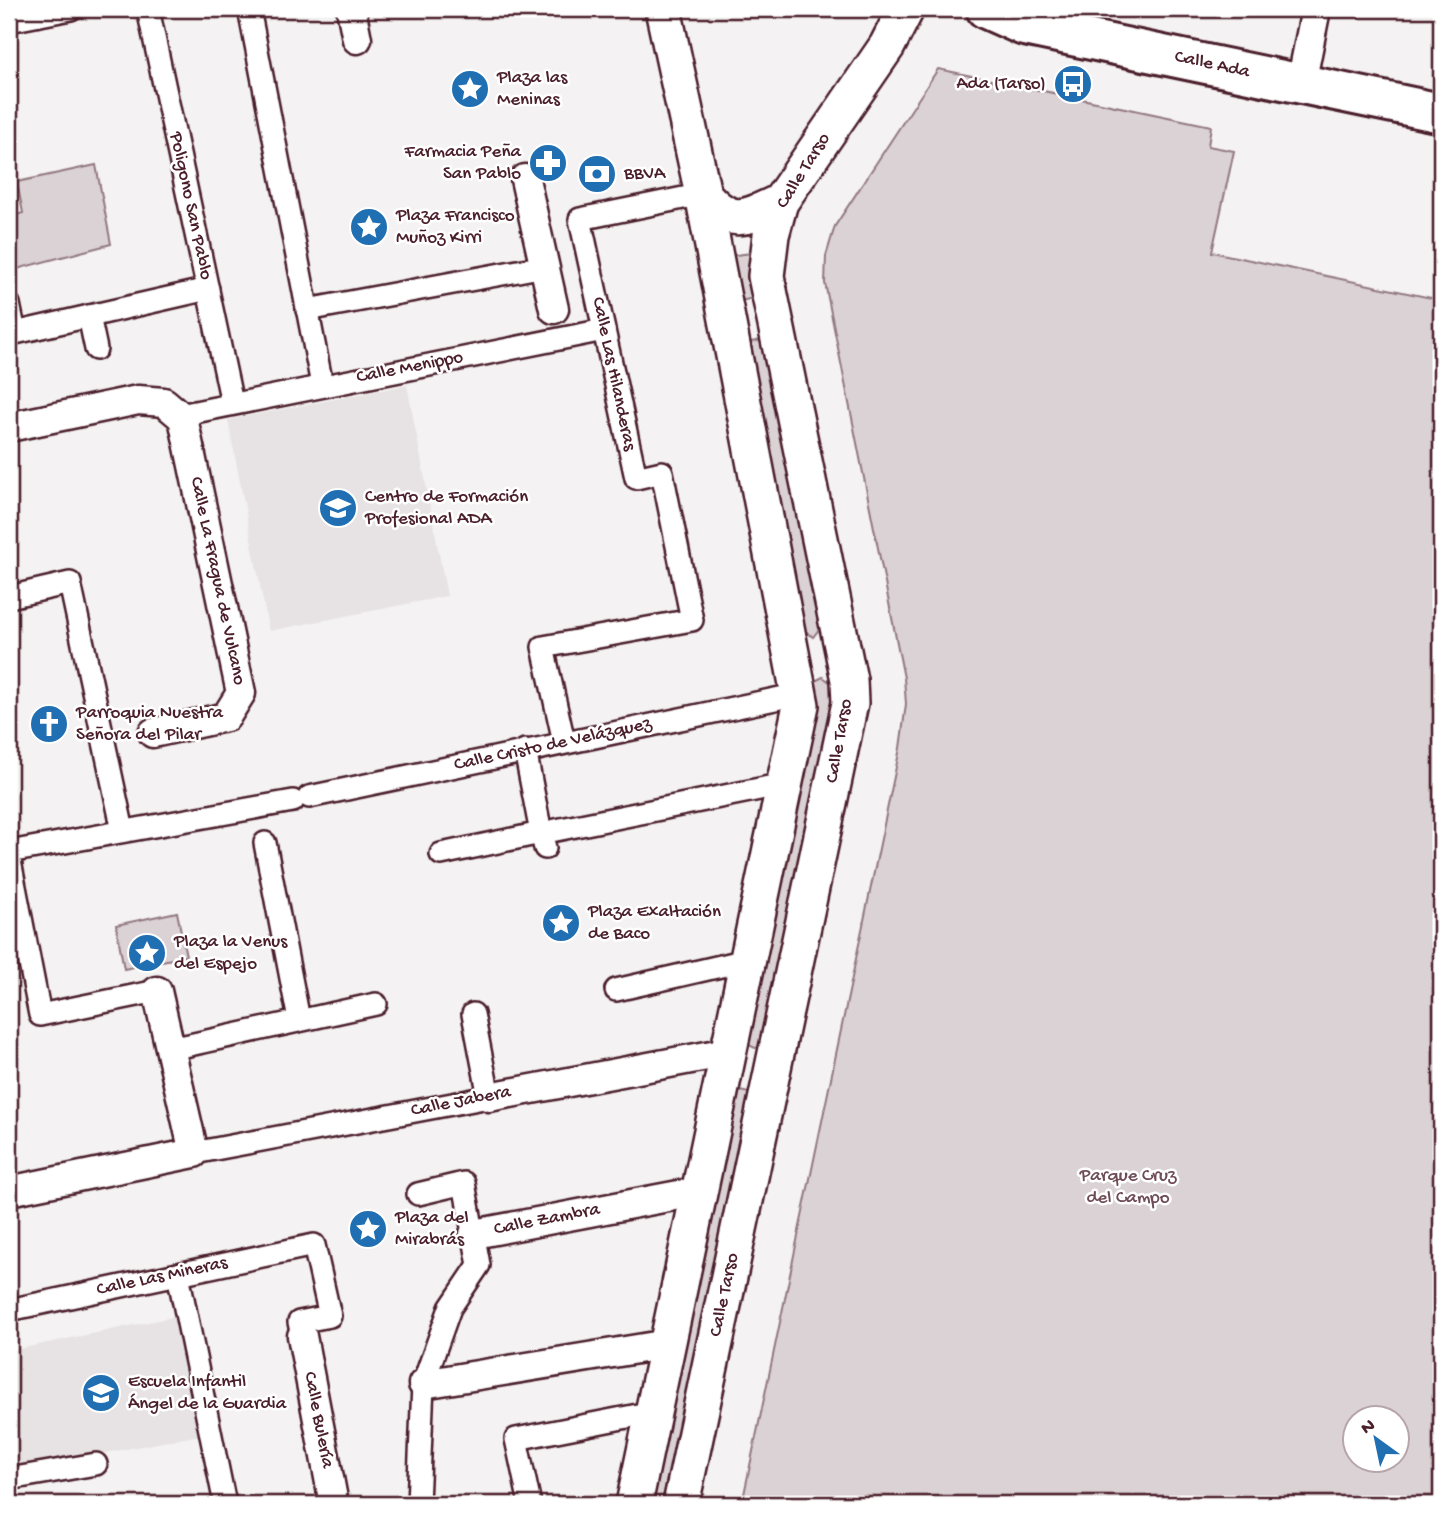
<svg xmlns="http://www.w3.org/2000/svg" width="1450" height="1513" viewBox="0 0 1450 1513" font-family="'Gochi Hand',sans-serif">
  <rect width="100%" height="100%" fill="#f4f2f2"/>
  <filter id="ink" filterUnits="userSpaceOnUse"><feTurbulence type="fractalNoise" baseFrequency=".0143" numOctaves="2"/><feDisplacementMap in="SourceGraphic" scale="14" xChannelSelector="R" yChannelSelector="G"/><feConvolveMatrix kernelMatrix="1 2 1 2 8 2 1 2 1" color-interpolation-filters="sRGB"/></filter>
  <g filter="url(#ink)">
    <g fill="#e7e2e3">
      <polygon points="407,385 447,596 269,631 228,420"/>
      <polygon points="178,1316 200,1435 9,1471 9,1351"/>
    </g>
    <g fill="#dbd2d5" stroke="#927880" stroke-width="2" fill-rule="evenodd">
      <path d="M 938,69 L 1211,126 L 1208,146 L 1234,151 L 1212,252 L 1441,300 L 1441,709 L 1438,726 L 1441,727 L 1441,1504 L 742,1504 L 900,748 L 906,704 L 904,678 L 825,283 L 826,256 L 835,226 ZM 1398,1418 L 1398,1460 L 1356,1460 L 1356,1418 Z"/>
      <polygon points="96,165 111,244 9,271 9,217 23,213 17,182"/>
      <polygon points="727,252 736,255 752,253 753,298 737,302"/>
      <polygon points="762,340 820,628 813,637 804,630 745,343"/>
      <polygon points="823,677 831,683 831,707 760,1047 755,1048 749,1045 747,1037 815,681"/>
      <polygon points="177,912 186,956 124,969 116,925"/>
      <polygon points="740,1091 749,1093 751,1098 666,1504 649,1504 736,1094"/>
    </g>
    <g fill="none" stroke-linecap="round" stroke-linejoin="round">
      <defs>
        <g id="pedestrian">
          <polyline points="148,9 232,403"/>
          <polyline points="249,9 322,385"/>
          <polyline points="9,21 71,9"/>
          <polyline points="9,304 15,333 208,289"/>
          <polyline points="307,310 545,266"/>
          <polyline points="89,316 96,349"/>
          <polyline points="180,415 604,330"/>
          <polyline points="9,597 70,583 123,831"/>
          <polyline points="564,742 543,647 692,620 662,472 636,478 580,219 703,194"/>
          <polyline points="309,797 799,694"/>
          <polyline points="265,843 299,1020"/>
          <polyline points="545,848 541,833 784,784"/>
          <polyline points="9,852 293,801"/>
          <polyline points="441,854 541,833 525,750"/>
          <polyline points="9,856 40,1015 157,991"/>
          <polyline points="616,990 747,960"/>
          <polyline points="171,1049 376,1004"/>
          <polyline points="194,1153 489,1097 473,1014"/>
          <polyline points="178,1274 225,1504"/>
          <polyline points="9,1310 314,1245 330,1316 299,1322 302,1336"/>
          <polyline points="9,1479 96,1464"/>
          <polyline points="418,1504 423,1384 450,1308 479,1265 464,1183 418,1194"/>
          <polyline points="530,1504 516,1439 653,1412"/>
        </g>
        <g id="minor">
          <polyline points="351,9 357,39"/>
          <polyline points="1301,84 1316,9"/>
          <polyline points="525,179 554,309"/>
          <polyline points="9,427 138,400 164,402 183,418 241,693 226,717 153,733"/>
          <polyline points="489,1097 728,1052"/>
          <polyline points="9,1191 194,1153 157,991"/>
          <polyline points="474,1234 700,1191"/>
          <polyline points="302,1336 334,1504"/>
          <polyline points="423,1384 668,1344"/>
        </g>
        <g id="tertiary">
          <path d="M 703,194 C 731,227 744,219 780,202"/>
          <polyline points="634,1504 801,705 703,194 663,9"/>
          <polyline points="681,1504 850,703 849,680 766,276 771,235 780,202 887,46 906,9"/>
        </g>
        <polyline id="primary" points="986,9 1024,26 1441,113"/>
      </defs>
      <use href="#pedestrian" stroke="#4a1f2b" stroke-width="26"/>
      <use href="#minor" stroke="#4a1f2b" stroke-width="33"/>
      <use href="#tertiary" stroke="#4a1f2b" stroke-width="40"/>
      <use href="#primary" stroke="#4a1f2b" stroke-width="44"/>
      <use href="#pedestrian" stroke="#fff" stroke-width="21"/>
      <use href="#minor" stroke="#fff" stroke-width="28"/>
      <use href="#tertiary" stroke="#fff" stroke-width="35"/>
      <use href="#primary" stroke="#fff" stroke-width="38"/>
    </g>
  </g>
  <defs>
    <symbol id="bus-disc" viewBox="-11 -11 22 22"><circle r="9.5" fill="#1f6fb2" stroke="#fff"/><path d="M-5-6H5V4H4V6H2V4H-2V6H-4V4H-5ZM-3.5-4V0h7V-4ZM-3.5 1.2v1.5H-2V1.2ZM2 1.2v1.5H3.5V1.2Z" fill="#fff"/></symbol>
    <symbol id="sight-disc" viewBox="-11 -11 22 22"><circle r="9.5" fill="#1f6fb2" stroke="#fff"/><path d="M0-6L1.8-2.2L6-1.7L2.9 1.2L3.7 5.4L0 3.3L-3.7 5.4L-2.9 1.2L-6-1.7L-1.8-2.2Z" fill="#fff"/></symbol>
    <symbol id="pharmacy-disc" viewBox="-11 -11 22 22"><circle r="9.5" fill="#1f6fb2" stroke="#fff"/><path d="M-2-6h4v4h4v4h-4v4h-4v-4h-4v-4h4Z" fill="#fff"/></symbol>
    <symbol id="bank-disc" viewBox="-11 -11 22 22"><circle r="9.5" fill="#1f6fb2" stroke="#fff"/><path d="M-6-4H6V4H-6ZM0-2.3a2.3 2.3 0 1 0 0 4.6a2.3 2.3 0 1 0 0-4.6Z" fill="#fff"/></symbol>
    <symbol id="university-disc" viewBox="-11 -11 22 22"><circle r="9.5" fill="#1f6fb2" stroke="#fff"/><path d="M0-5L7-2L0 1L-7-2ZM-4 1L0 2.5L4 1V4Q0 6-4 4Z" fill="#fff"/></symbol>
    <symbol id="church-disc" viewBox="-11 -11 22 22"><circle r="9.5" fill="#1f6fb2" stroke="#fff"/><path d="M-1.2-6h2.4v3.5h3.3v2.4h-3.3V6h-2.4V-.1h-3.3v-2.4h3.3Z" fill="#fff"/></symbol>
    <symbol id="school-disc" viewBox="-11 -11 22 22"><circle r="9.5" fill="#1f6fb2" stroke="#fff"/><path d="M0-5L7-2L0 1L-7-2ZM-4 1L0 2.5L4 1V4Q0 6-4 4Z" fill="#fff"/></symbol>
  </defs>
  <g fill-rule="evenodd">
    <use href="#bus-disc" x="1051" y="62" width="44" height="44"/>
    <use href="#sight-disc" x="448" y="67" width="44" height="44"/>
    <use href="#pharmacy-disc" x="526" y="141" width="44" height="44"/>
    <use href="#bank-disc" x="575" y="152" width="44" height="44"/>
    <use href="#sight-disc" x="347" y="205" width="44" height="44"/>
    <use href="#university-disc" x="316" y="486" width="44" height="44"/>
    <use href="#church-disc" x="27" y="702" width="44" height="44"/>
    <use href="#sight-disc" x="539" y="901" width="44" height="44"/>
    <use href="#sight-disc" x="125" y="931" width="44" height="44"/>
    <use href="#sight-disc" x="346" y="1207" width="44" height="44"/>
    <use href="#school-disc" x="79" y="1371" width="44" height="44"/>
  </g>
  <g text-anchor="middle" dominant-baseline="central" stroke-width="5" stroke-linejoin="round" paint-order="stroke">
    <g font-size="19" fill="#4a1f2b" stroke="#fff">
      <text transform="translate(1212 65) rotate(12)">Calle Ada</text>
      <text transform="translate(804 171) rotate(-58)">Calle Tarso</text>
      <text transform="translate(190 206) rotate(78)">Poligono San Pablo</text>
      <text transform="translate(410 368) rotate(-11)">Calle Menippo</text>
      <text transform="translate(613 374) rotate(78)">Calle Las Hilanderas</text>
      <text transform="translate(217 581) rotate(78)">Calle La Fragua de Vulcano</text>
      <text transform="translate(840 741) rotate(-80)">Calle Tarso</text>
      <text transform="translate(553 745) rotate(-12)">Calle Cristo de Velázquez</text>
      <text transform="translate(461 1102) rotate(-11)">Calle Jabera</text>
      <text transform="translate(547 1220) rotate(-11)">Calle Zambra</text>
      <text transform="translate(162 1277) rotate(-12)">Calle Las Mineras</text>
      <text transform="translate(725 1295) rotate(-78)">Calle Tarso</text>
      <text transform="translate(318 1420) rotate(79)">Calle Bulería</text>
    </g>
    <g font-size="19" fill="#4a1f2b" stroke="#fff" text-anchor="start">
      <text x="497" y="78">Plaza las<tspan x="497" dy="22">Meninas</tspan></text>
      <text x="1046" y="84" text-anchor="end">Ada (Tarso)</text>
      <text x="521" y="152" text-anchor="end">Farmacia Peña<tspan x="521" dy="22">San Pablo</tspan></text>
      <text x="624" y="174">BBVA</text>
      <text x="396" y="216">Plaza Francisco<tspan x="396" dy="22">Muñoz Kirri</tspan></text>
      <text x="365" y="497">Centro de Formación<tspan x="365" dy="22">Profesional ADA</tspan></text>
      <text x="76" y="713">Parroquia Nuestra<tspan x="76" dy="22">Señora del Pilar</tspan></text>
      <text x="588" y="912">Plaza Exaltación<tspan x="588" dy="22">de Baco</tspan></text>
      <text x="174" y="942">Plaza la Venus<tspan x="174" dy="22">del Espejo</tspan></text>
      <text x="395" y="1218">Plaza del<tspan x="395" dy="22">Mirabrás</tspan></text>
      <text x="128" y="1382">Escuela Infantil<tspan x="128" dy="22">Ángel de la Guardia</tspan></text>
    </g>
    <g font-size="19" fill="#6e4c56" stroke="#fff">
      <text x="1128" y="1176">Parque Cruz<tspan x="1128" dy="22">del Campo</tspan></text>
    </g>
  </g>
  <rect width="1450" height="1513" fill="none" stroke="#fff" stroke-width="35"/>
  <rect x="18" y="18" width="1415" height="1478" fill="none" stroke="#4a1f2b" stroke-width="2.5" filter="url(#ink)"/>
  <g transform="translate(1376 1439) rotate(327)"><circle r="33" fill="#ffffff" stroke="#b7a5aa" stroke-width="2"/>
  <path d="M0-5L12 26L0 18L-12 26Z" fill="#1f6fb2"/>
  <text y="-10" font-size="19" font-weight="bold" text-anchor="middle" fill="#4a1f2b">N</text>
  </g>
</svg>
